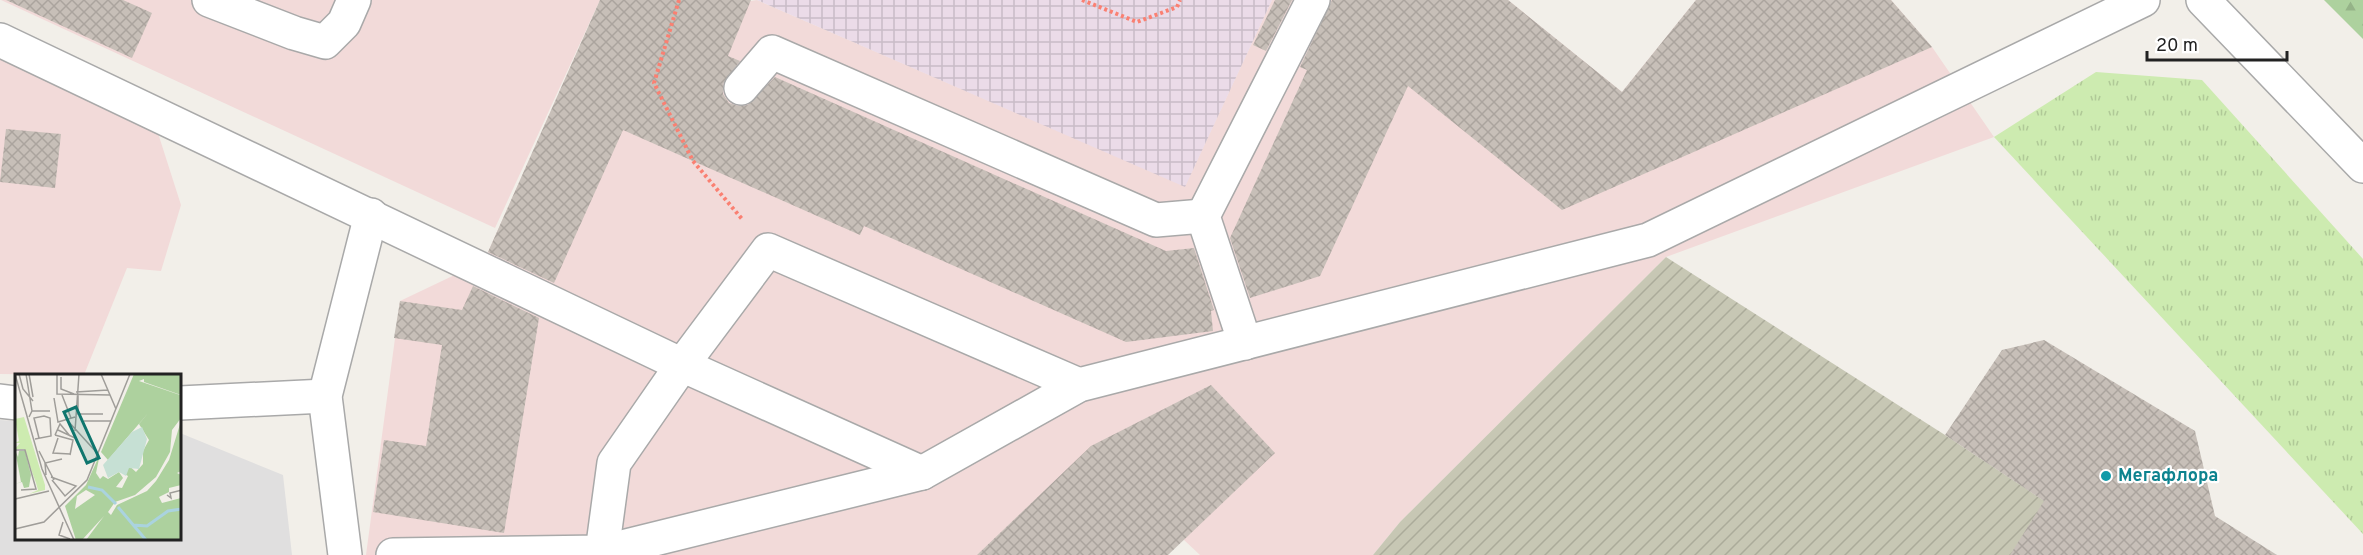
<svg xmlns="http://www.w3.org/2000/svg" width="2363" height="555" viewBox="0 0 2363 555" font-family="Overpass,sans-serif">
  <defs>
    <pattern id="industrial-grid" width="8" height="8" patternUnits="userSpaceOnUse" patternTransform="scale(1.5)"><rect width="8" height="8" fill="#ebdbe8"/><path d="M0 4h8M4 0v8" fill="none" stroke="#c9bcc7"/></pattern>
    <pattern id="construction-furrows" width="10" height="10" patternUnits="userSpaceOnUse" patternTransform="scale(1.5)"><rect width="10" height="10" fill="#c7c7b4"/><path d="M-1 1l2-2M0 10L10 0M9 11l2-2" fill="none" stroke="#abab9a"/></pattern>
    <pattern id="grass-tufts" width="24" height="20" patternUnits="userSpaceOnUse" patternTransform="scale(1.5)"><rect width="24" height="20" fill="#cdebb0"/><path d="M3 7l-1-3M5 7V3M7 7l1-3M15 17l-1-3M17 17v-4M19 17l1-3" fill="none" stroke="#b0c997"/></pattern>
    <pattern id="forest-firs" width="22" height="20" patternUnits="userSpaceOnUse" patternTransform="scale(1.5)"><rect width="22" height="20" fill="#add19e"/><path d="M5 1l3.5 6h-7zM16 11l3.5 6h-7z" fill="#95b388"/></pattern>
    <pattern id="building-cross-hatch" width="8" height="8" patternUnits="userSpaceOnUse" patternTransform="scale(1.5)"><rect width="8" height="8" fill="#c7bfb8"/><path d="M0 0l8 8M0 8l8-8" fill="none" stroke="#aba49e"/></pattern>
  </defs>
  <rect width="100%" height="100%" fill="#f2efe9"/>
  <polygon fill="#e0dfdf" points="0,420 16,421 16,538 180,538 180,433 283,475 292,555 0,555"/>
  <g fill="#f2dad9">
    <polygon points="1,0 600,0 495,228"/>
    <polygon points="757,0 1185,186 1272,0 1508,0 1622,92 1696,0 1891,0 1932,47 1994,137 1666,257 1400,522 1373,555 1200,555 1184,540 1101,555 366,555 400,301 484,261 588,28"/>
    <polygon points="0,55 157,130 181,205 161,271 127,268 84,375 0,374"/>
  </g>
  <polygon fill="url(#industrial-grid)" points="757,0 1272,0 1185,187"/>
  <polygon fill="url(#construction-furrows)" points="1666,257 1945,435 2079,524 2063,555 1373,555 1400,522"/>
  <polygon fill="url(#grass-tufts)" points="2096,72 2202,80 2363,259 2363,534 1994,137"/>
  <polygon fill="url(#forest-firs)" points="2324,0 2363,0 2363,39"/>
  <g fill="url(#building-cross-hatch)">
    <polygon points="6,0 123,0 152,13 132,58"/>
    <polygon points="600,0 751,0 728,56 740,61 723,84 723,94 729,103 738,106 748,105 775,77 1166,251 1194,248 1214,310 1211,311 1213,331 1126,342 864,226 860,235 623,130 554,283 488,252"/>
    <polygon points="1275,0 1292,0 1266,51 1253,45"/>
    <polygon points="1332,0 1508,0 1622,92 1696,0 1891,0 1932,47 1562,210 1408,86 1320,276 1250,298 1230,238 1307,70 1300,67"/>
    <polygon points="6,129 61,134 55,188 0,182"/>
    <polygon points="473,286 539,318 504,533 373,512 384,440 426,446 442,345 394,338 400,301 462,310"/>
    <polygon points="2044,340 2195,431 2215,516 2277,555 2010,555 2044,501 1945,435 2002,350"/>
    <polygon points="1211,385 1275,453 1168,555 977,555 1091,446"/>
  </g>
  <g fill="none" stroke-linecap="round" stroke-linejoin="round">
    <defs>
      <g id="minor">
        <polyline points="209,0 294,33 325,42 344,23 354,0"/>
        <polyline points="2203,0 2363,166"/>
        <polyline points="0,40 682,365 922,473"/>
        <polyline points="741,88 772,52 1156,220 1203,216"/>
        <polyline points="1245,343 1203,216 1313,0"/>
        <polyline points="0,401 16,403"/>
        <polyline points="180,403 325,396"/>
        <polyline points="602,552 614,463 682,365 768,250 1079,385"/>
        <polyline points="345,555 325,396 371,215"/>
        <polyline points="393,555 602,552 922,473 1079,385 1648,240 2143,0"/>
      </g>
    </defs>
    <use href="#minor" stroke="#a9a9a9" stroke-width="36"/>
    <g stroke="#fa8072" stroke-width="4" stroke-dasharray="3 3" stroke-linecap="butt">
      <polyline points="679,0 654,83 693,161 742,219"/>
      <polyline points="1082,0 1137,22 1177,7 1180,0"/>
    </g>
    <use href="#minor" stroke="#fff" stroke-width="33"/>
  </g>
  <circle fill="#0f9aa8" stroke="#fff" stroke-width="2" cx="2106" cy="476" r="6"/>
  <g text-anchor="middle" dominant-baseline="central" stroke-width="4.5" stroke-linejoin="round" paint-order="stroke">
    <g font-size="18" font-weight="bold" fill="#0d838f" stroke="#fff" text-anchor="start">
      <text x="2118" y="476">Мегафлора</text>
    </g>
  </g>
  <g transform="translate(15 374)">
    <rect width="166" height="166" fill="#f2efe9"/>
    <path d="M 9,43 L 30,111 L 30,116 L 14,120 L 23,116 L 21,109 L 9,75 L 0,75 L 5,69 L 0,69 L 4,67 L 0,45 Z" fill="#cdebb0"/>
    <path d="M 119,0 L 166,0 L 166,21 L 129,8 L 129,5 L 124,7 L 165,21 L 166,44 L 157,56 L 155,78 L 141,103 L 120,121 L 100,128 L 93,138 L 96,141 L 102,131 L 132,117 L 141,107 L 154,86 L 166,47 L 166,97 L 162,99 L 166,101 L 166,111 L 154,114 L 154,118 L 144,123 L 147,129 L 166,124 L 166,166 L 71,166 L 89,142 L 67,166 L 61,166 L 50,132 L 71,111 L 85,80 L 81,99 L 85,105 L 88,102 L 93,105 L 104,98 L 108,104 L 101,113 L 107,114 L 113,102 L 103,96 L 111,89 L 121,98 L 128,90 L 128,77 L 134,66 L 124,50 L 134,38 L 93,86 L 86,78 ZM 71,116 L 80,121 L 60,135 L 62,122 ZM 0,76 L 3,83 L 4,77 L 10,77 L 16,101 L 14,113 L 9,114 L 7,108 L 0,110 L 6,108 Z" fill="#add19e" fill-rule="evenodd"/>
    <path d="M 127,53 L 132,65 L 124,95 L 114,94 L 111,102 L 104,98 L 93,104 L 88,91 L 117,58 Z" fill="#c6e0d4"/>
    <path fill="none" stroke="#aad3df" stroke-width="3" d="M 73,113 L 87,116 L 101,130M 103,133 L 131,166M 118,151 L 132,152 L 153,137 L 167,135"/>
    <path fill="none" stroke="#9f9d99" stroke-width="1.5" d="M 0,0 L 27,95 L 59,166M 4,0 L 8,15 L 18,27M 11,0 L 17,37M 14,0 L 18,23M 42,0 L 42,20 L 95,21 L 101,35M 86,0 L 95,21M 46,3 L 46,15 L 59,20M 61,18 L 93,16M 47,21 L 56,44M 63,21 L 63,40 L 88,40M 39,24 L 43,48 L 60,43M 14,43 L 17,37 L 35,37M 52,46 L 83,80M 69,47 L 96,47M 43,56 L 60,64M 60,57 L 64,0M 40,61 L 58,66 L 55,81M 40,61 L 45,50 L 55,62M 43,64 L 38,79 L 55,80M 20,65 L 36,62 L 35,44 L 29,42 L 19,44 L 24,64M 0,76 L 10,76 L 21,115 L 6,116M 24,77 L 39,106M 31,101 L 30,89 L 47,85M 36,103 L 61,112 L 50,122 L 37,106M 152,121 L 156,124 L 155,119 L 167,116M 0,125 L 34,117M 48,148 L 44,161 L 55,165M 0,155 L 29,148 L 72,106 L 115,0"/>
    <path fill="#0f766e" fill-opacity="0.15" stroke="#0f766e" stroke-width="3" d="M 61,33 L 84,84 L 72,89 L 49,38 Z"/>
    <rect width="166" height="166" fill="none" stroke="#222" stroke-width="3"/>
  </g>
  <path d="M2147 51v9h140v-9" fill="none" stroke="#222222" stroke-width="3"/>
  <text x="2156" y="51" font-size="18" fill="#222222" stroke="#ffffff" stroke-width="4.5" paint-order="stroke">20 m</text>
</svg>
